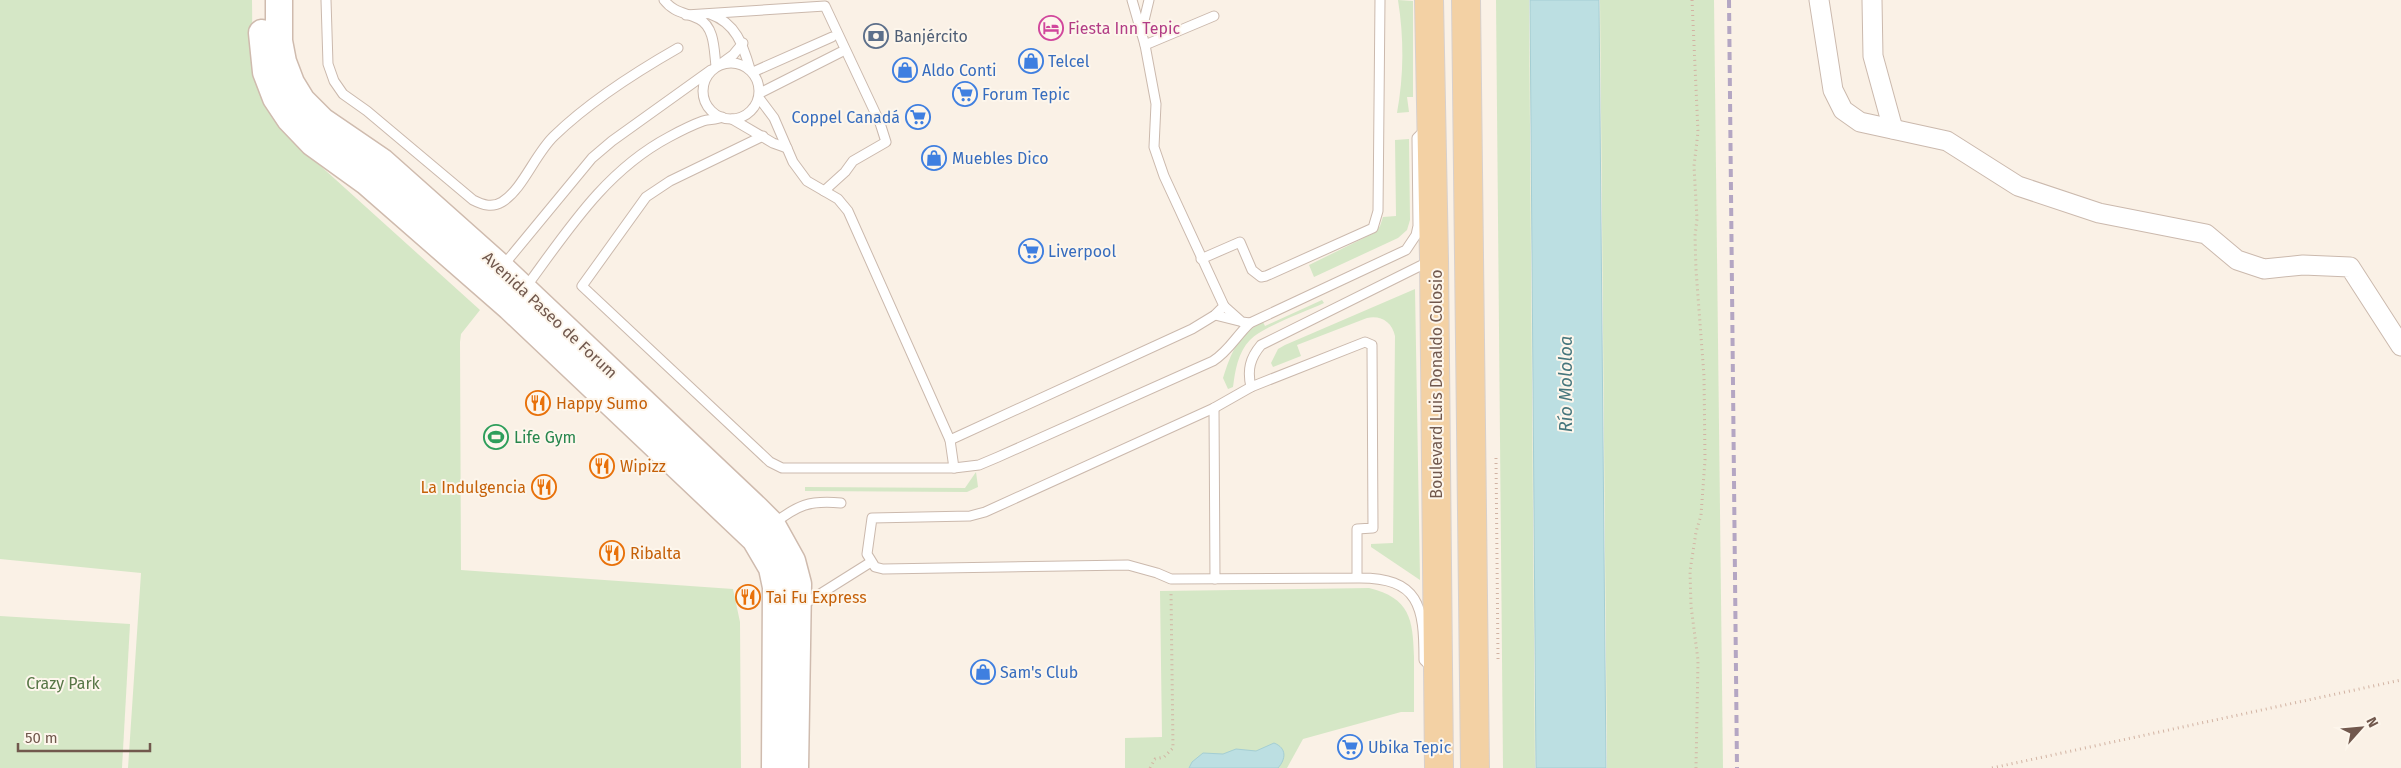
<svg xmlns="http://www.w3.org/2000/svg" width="2401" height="768" viewBox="0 0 2401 768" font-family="'Fira Sans',sans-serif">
  <rect width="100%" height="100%" fill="#faf1e6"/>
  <g fill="#d5e7c6">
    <path d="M 0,0 L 252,0 C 253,64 248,92 294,142 L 480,310 L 461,334 L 460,342 L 461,570 L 733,589 L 740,622 L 741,768 L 128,768 L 141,573 L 0,559 Z"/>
    <path d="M 1398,0 L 1413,1 L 1413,97 L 1407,97 L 1409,112 L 1397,113 C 1404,75 1404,38 1398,0 Z"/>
    <polygon points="1496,0 1529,0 1535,768 1503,768"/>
    <polygon points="1600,0 1714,0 1723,768 1607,768"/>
    <polygon points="1409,139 1410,220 1407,230 1398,238 1314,277 1309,265 1374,233 1380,226 1383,217 1396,216 1395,140"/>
    <path d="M 1415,289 L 1420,580 L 1371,547 L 1371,544 L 1393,543 L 1395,336 C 1392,322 1381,315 1367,318 L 1297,345 L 1301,356 L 1273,367 L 1271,363 L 1278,349 L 1285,345 Z"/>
    <path d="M 1322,300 L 1324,303 C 1305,312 1264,326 1250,340 C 1238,352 1235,371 1233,387 L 1228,389 L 1223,378 C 1231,353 1238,334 1263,322 L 1265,326 Z"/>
    <polygon points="976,472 978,487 967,492 805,491 805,487 965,488"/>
    <path d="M 1369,588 C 1410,598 1413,619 1414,657 C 1414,676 1414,694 1414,712 L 1401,712 L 1303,739 L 1287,768 L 1125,768 L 1125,738 L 1162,737 L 1160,591 Z"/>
    <polygon points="0,616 130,624 122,768 0,768"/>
  </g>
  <g fill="#bcdfe2" stroke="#a4ced3">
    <polygon points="1530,0 1599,0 1606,768 1536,768"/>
    <path d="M 1274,743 C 1287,748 1286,759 1278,768 L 1189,768 L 1192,762 L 1203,753 L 1223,754 L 1236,749 L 1256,751 Z"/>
  </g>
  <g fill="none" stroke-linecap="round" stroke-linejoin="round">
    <defs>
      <g id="lane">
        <path d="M 326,0 L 328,64 L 334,81 L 343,94 L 367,111 L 473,200 C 483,205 492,208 502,202 C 523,189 535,154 554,136 C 589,102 636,72 678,48"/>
        <path d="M 664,0 C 674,13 685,12 699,19 C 715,27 714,51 716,66"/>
        <path d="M 710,14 C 736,23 743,45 750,69"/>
        <polyline points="686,15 825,6 880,123 886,142 853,161 845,172 824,191"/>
        <polyline points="1141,33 1149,0"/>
        <polyline points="1145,45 1214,16"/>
        <circle cx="731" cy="91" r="28"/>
        <polyline points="722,63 733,55 743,43"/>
        <polyline points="753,72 832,37"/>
        <polyline points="760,93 841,52"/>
        <polyline points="759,98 774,118 793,162 807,181 838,199 848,211 950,440 1192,329 1215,315 1224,306 1164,176 1154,147 1156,104 1145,45 1132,0"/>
        <polyline points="732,119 773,143 787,148"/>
        <polyline points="763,136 670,181 646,197 582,286 770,462 782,468 954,468 950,440"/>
        <polyline points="1201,259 1240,242 1252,270 1261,277 1266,276 1373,228 1378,211 1380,0"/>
        <polyline points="502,267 592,158 612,141 711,70"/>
        <path d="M 526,287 C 568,230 605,171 669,137 C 680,131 692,125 703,121 C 709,119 716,120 722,117"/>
        <polyline points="1224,306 1242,322 1250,323"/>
        <polyline points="1215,315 1239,321"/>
        <path d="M 1251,387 C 1247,370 1250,358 1261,345 L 1430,261"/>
        <polyline points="1214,408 1215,579"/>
        <path d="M 954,468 L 979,465 L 998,457 L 1213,361 C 1229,351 1236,336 1250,323 L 1406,250 L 1416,235 L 1418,226 L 1417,138 L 1426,129"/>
        <path d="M 773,524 C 798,505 809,500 841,503"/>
        <path d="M 1357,578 L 1357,529 L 1373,528 L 1372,345 L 1365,342 L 1251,387 L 1214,408 L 985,512 L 970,516 L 872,518 L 867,554 L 875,567 L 883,569 L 1128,565 L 1157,573 L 1171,579 L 1357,578 C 1420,577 1424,607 1424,660 L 1433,669"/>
        <polyline points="801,606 871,562"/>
      </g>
      <g id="street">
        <polyline points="1819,0 1833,90 1843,110 1860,122 1947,141 2018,186 2099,213 2206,234 2237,260 2264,269 2303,265 2350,267 2401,346"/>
        <polyline points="1872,0 1873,56 1893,129"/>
      </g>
      <g id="secondary">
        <polyline points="279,0 279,41 283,62 291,83 302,101 322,121 382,162 501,268 756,509 772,525 792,561 798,584 795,768"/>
        <polyline points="262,33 266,72 276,98 290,119 313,143 367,182 510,307 755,539 772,568 776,587 775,768"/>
      </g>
      <g id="primary">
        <polyline points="1429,0 1434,259 1439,768"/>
        <polyline points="1466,0 1475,768"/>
      </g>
    </defs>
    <use href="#lane" stroke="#cbb9ad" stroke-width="11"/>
    <use href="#street" stroke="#cbb9ad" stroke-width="21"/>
    <use href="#secondary" stroke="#cfbbae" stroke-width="29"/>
    <use href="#primary" stroke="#d7d0cd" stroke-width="30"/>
    <g stroke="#d2b3a3" stroke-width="3" stroke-dasharray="1 4" stroke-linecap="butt">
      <polyline points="1692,0 1698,132 1694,166 1697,219 1695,236 1696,270 1704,376 1705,460 1701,515 1696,532 1690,571 1691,606 1698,660 1696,768"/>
      <polyline points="1496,458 1498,659"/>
      <polyline points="1150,768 1155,759 1164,757 1173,748 1171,592"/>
      <polyline points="1992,768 2401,680"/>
    </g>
    <use href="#lane" stroke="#fff" stroke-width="9"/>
    <use href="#street" stroke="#fff" stroke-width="19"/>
    <use href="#secondary" stroke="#fff" stroke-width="26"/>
    <use href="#primary" stroke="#f3d1a4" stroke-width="28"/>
    <polyline stroke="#b4a6c3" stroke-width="4" stroke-dasharray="8 5" stroke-linecap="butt" points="1729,0 1737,768"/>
  </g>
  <defs>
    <symbol id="hotel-ring" viewBox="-11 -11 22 22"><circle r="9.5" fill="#fdf6ec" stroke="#d1479c" stroke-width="1.5"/><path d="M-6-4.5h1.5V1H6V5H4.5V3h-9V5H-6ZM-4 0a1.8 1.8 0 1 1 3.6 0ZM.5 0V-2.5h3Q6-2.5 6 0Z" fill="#d1479c"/></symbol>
    <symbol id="bank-ring" viewBox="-11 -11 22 22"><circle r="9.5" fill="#fdf6ec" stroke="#5c6f8a" stroke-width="1.5"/><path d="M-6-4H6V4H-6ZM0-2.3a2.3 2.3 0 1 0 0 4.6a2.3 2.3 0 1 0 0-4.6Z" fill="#5c6f8a"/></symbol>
    <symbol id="shop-ring" viewBox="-11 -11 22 22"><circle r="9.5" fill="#fdf6ec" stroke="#3f7fe0" stroke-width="1.5"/><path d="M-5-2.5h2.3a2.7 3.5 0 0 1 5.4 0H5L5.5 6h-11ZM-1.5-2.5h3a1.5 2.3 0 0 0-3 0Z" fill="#3f7fe0"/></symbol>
    <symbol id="supermarket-ring" viewBox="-11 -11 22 22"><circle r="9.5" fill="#fdf6ec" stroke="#3f7fe0" stroke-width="1.5"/><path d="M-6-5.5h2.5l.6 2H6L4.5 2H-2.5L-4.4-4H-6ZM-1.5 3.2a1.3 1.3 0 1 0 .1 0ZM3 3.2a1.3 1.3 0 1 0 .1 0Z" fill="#3f7fe0"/></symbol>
    <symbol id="restaurant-ring" viewBox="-11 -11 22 22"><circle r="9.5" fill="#fdf6ec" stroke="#e8710a" stroke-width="1.5"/><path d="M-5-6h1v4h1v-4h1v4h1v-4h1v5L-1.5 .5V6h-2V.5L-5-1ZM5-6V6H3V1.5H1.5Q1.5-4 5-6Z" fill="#e8710a"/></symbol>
    <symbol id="stadium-ring" viewBox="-11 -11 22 22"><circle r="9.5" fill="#fdf6ec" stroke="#2e9e5b" stroke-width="1.5"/><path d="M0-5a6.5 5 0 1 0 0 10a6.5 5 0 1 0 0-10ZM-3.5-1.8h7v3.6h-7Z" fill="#2e9e5b"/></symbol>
  </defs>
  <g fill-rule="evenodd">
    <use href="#hotel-ring" x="1037" y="14" width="28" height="28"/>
    <use href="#bank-ring" x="862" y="22" width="28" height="28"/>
    <use href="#shop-ring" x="1017" y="47" width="28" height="28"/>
    <use href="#shop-ring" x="891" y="56" width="28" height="28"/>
    <use href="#supermarket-ring" x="951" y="80" width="28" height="28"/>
    <use href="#supermarket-ring" x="904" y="103" width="28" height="28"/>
    <use href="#shop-ring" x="920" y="144" width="28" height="28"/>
    <use href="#supermarket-ring" x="1017" y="237" width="28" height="28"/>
    <use href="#restaurant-ring" x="524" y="389" width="28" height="28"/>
    <use href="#stadium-ring" x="482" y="423" width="28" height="28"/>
    <use href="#restaurant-ring" x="588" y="452" width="28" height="28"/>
    <use href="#restaurant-ring" x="530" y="473" width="28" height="28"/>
    <use href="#restaurant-ring" x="598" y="539" width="28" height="28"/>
    <use href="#restaurant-ring" x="734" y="583" width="28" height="28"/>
    <use href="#shop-ring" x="969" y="658" width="28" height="28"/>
    <use href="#supermarket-ring" x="1336" y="733" width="28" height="28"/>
  </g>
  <g text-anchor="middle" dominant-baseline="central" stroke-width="4" stroke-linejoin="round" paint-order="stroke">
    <g font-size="16" fill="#b23c85" stroke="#fdf6ec" text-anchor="start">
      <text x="1068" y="28">Fiesta Inn Tepic</text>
    </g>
    <g font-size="16" fill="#4e5e75" stroke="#fdf6ec" text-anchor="start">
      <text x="894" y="36">Banjército</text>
    </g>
    <g font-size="16" fill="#366cbe" stroke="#fdf6ec" text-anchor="start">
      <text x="1048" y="61">Telcel</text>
      <text x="922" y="70">Aldo Conti</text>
      <text x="982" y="94">Forum Tepic</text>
      <text x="900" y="117" text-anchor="end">Coppel Canadá</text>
      <text x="952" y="158">Muebles Dico</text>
      <text x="1048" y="251">Liverpool</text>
      <text x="1000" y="672">Sam's Club</text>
      <text x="1368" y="747">Ubika Tepic</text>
    </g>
    <g font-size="16" fill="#71584d" stroke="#fdf6ec">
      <text transform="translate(550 315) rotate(43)">Avenida Paseo de Forum</text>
      <text transform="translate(1436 384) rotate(-90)">Boulevard Luis Donaldo Colosio</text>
    </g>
    <g font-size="16" fill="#c56008" stroke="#fdf6ec" text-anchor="start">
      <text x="556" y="403">Happy Sumo</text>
      <text x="620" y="466">Wipizz</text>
      <text x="526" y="487" text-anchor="end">La Indulgencia</text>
      <text x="630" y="553">Ribalta</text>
      <text x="766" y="597">Tai Fu Express</text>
    </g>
    <g font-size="16" fill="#27864d" stroke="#fdf6ec" text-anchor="start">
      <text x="514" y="437">Life Gym</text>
    </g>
    <g font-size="16" fill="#577646" stroke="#fdf6ec">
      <text x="63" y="683">Crazy Park</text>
    </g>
    <g font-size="18" font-style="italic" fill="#46767c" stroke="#fdf6ec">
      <text transform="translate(1566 384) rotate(-90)">Río Mololoa</text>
    </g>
  </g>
  <g transform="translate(2361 728) rotate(63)" stroke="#fdf6ec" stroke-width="4" paint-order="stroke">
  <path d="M0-4L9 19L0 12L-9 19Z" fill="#71584d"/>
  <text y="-8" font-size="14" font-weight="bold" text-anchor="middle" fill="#71584d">N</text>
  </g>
  <path d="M18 743v8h132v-8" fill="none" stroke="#71584d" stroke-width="2.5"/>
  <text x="25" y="743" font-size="15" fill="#71584d" stroke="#fdf6ec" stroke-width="4" paint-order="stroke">50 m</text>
</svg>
